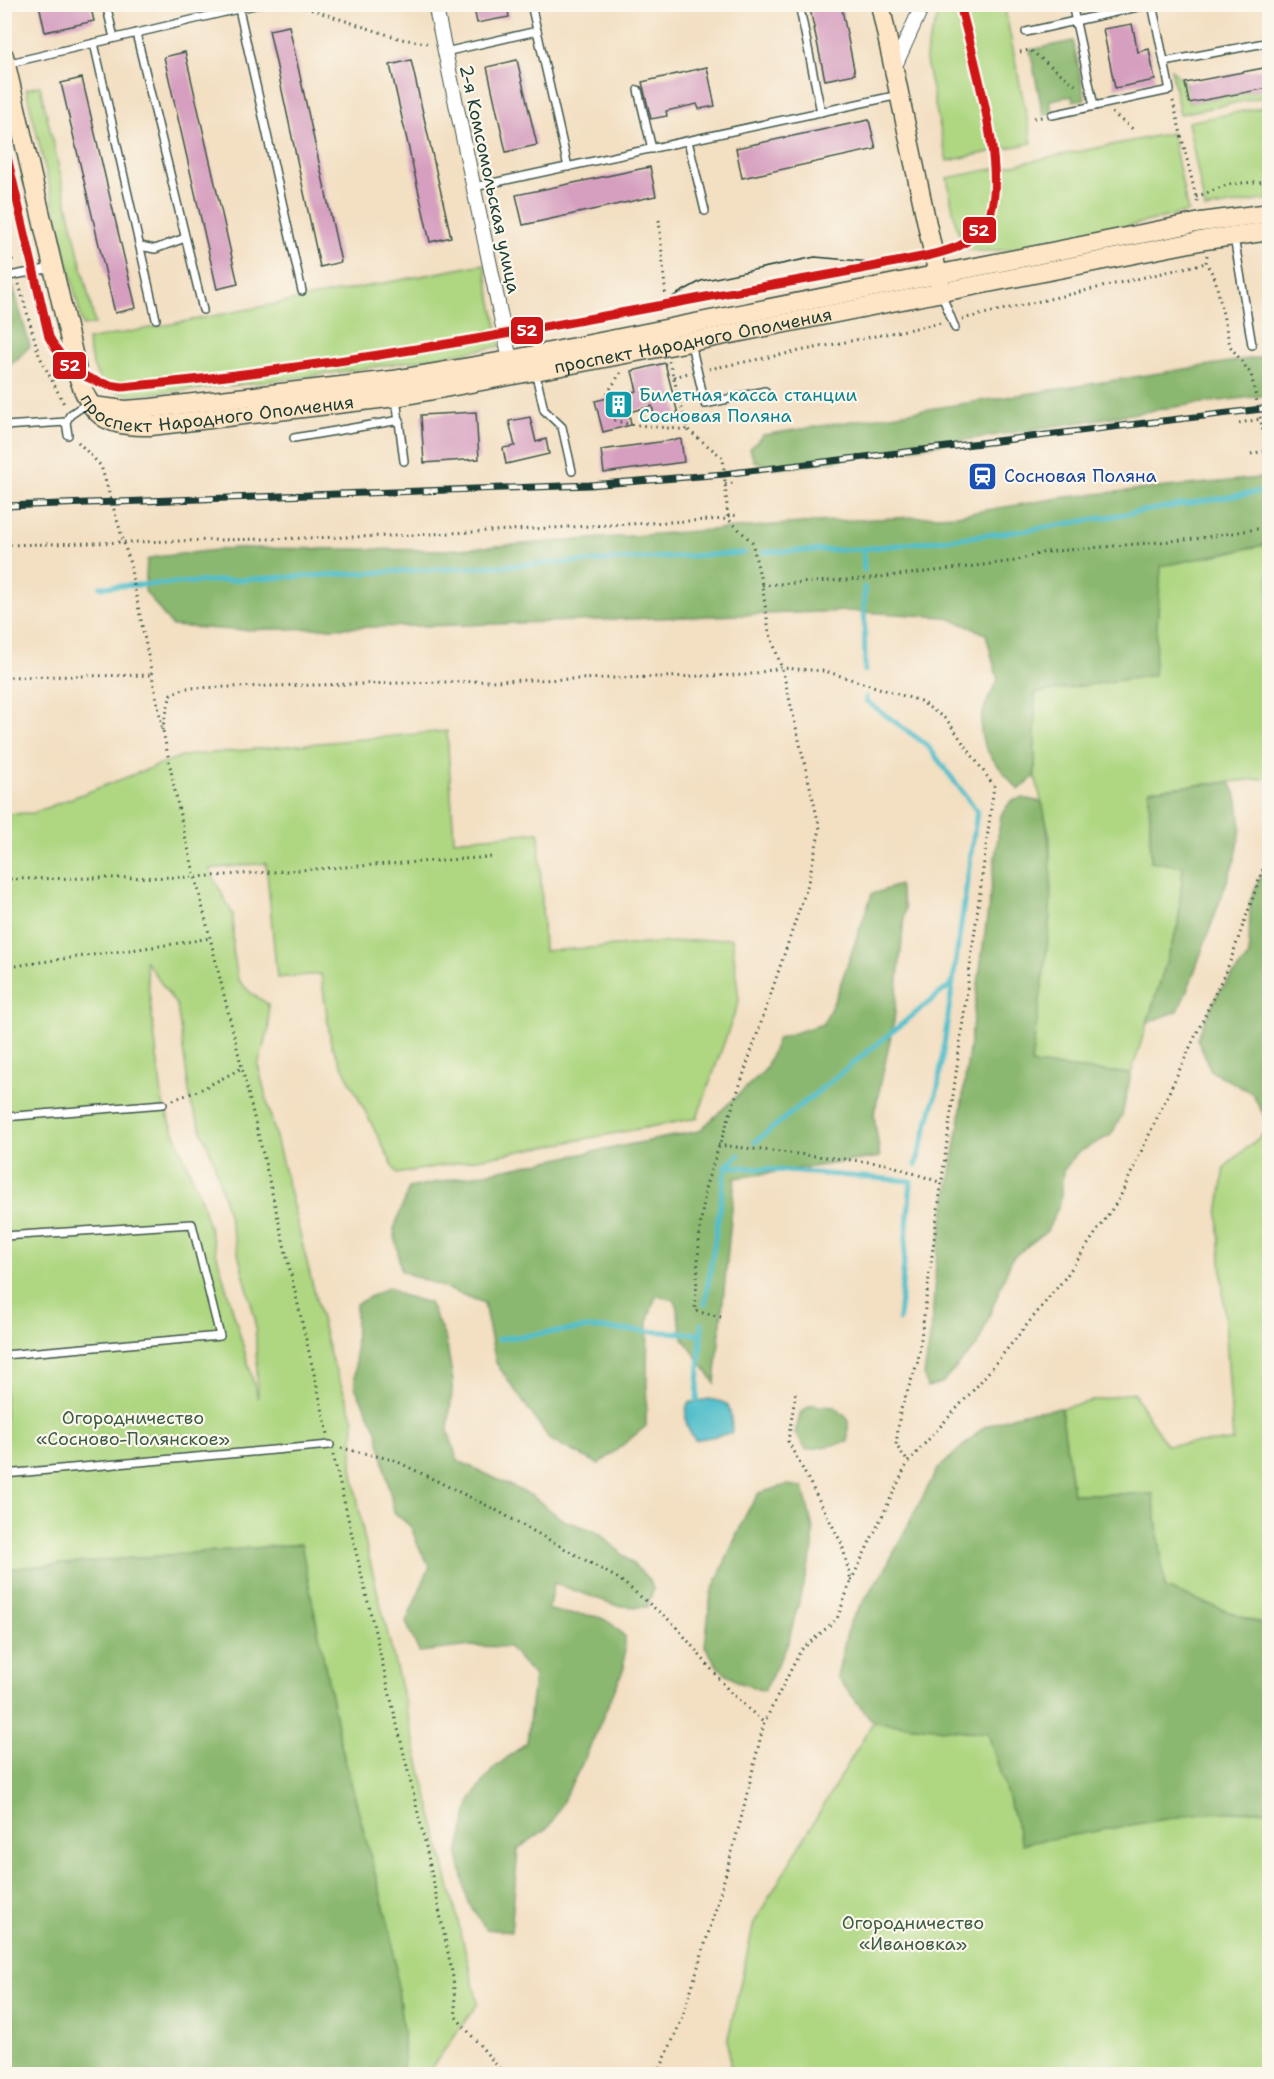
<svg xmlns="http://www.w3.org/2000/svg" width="1274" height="2079" viewBox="0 0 1274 2079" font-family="'Shantell Sans',sans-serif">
  <rect width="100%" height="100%" fill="#fbf7ec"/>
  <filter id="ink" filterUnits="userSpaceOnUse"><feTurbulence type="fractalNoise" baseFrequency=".0167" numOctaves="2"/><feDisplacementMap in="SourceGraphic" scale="12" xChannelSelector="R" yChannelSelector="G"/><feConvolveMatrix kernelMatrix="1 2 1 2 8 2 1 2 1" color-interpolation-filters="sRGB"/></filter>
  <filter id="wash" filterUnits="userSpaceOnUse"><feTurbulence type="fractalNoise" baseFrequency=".008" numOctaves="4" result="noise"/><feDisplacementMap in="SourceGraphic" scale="24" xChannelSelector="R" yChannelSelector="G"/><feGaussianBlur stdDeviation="1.35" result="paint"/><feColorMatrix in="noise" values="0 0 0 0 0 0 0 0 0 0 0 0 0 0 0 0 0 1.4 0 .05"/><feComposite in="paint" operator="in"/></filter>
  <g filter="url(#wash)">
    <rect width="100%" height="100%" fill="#f3dfc2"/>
    <g fill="#afd782" stroke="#678a5b" stroke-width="1.5" fill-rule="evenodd">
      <polygon points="942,5 1004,5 1032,143 947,161 926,61 927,47"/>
      <polygon points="1171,69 1185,83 1189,103 1269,88 1269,96 1180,114"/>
      <polygon points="40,86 95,324 83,326 26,89"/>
      <polygon points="1269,106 1269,199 1205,209 1188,122"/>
      <path d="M 1172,133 L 1188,212 C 1156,219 985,263 967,248 C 955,237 951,195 947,178 Z"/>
      <path d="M 484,264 L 501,346 C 378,368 254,386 130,395 C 95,389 94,370 87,340 Z"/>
      <polygon points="1269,544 1269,778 1149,790 1151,861 1183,866 1178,925 1131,1074 1031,1064 1050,918 1050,836 1035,776 1035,693 1153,675 1161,566"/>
      <path d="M 447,731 L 454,840 L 539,832 L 544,951 L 732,938 L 739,1001 L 697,1118 L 397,1174 L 331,1044 L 321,974 L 277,978 L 266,863 L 209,869 L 233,915 L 233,949 L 238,980 L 252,994 L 268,1004 L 269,1029 L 258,1065 L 330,1355 L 354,1419 L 352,1467 L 364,1537 L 478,2003 L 427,2074 L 403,2074 L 403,2032 L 392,1938 L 340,1741 L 300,1544 L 5,1569 L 5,814 L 33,813 L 182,756 ZM 145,960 L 177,1006 L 191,1104 L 214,1161 L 255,1318 L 258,1398 L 201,1200 L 163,1104 Z"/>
      <polygon points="1269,1129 1269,1627 1165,1588 1153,1494 1073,1494 1061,1408 1133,1392 1166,1445 1233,1441 1218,1215 1225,1167"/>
      <polygon points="873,1722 988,1733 1201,1813 1269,1810 1269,2074 731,2074 728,2038 754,1923"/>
    </g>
    <g fill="#8bb870" stroke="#557a52" stroke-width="1.5">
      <polygon points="1073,41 1085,99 1073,101 1072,96 1050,100 1052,113 1043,115 1030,50"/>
      <polygon points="12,283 30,346 14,362 5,365 5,284"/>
      <polygon points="1269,356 1269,395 1194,404 794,467 776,468 754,461 750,449 763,435"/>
      <path d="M 1269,477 L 1269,544 L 1161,566 L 1154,675 L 1035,693 L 1035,776 L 1019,790 C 982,748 966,734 998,681 L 986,634 L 946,617 L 848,611 L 464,625 L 235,630 L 172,626 L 145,591 L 147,560 L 155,557 L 235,548 L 446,550 L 816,522 L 957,515 L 1065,497 Z"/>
      <polygon points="1230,782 1238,800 1241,828 1236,856 1191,981 1178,1011 1147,1023 1178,925 1183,867 1151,861 1149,790"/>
      <path d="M 1022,798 L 1042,802 C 1063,889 1042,978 1031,1064 L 1131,1074 L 1122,1115 L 1111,1135 L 1077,1153 L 1063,1171 L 1060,1203 L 1047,1231 L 1012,1258 L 978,1344 L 942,1383 L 927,1387 L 924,1376 L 932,1324 L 936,1261 L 958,1131 L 1001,815 L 1011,801 Z"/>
      <polygon points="1269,857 1270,857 1269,1125 1252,1093 1211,1071 1197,1038 1218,993 1249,956 1250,901"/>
      <polygon points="899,885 905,908 894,1021 874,1115 880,1157 735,1178 715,1383 683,1338 675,1300 656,1296 648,1319 646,1426 599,1464 550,1440 496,1363 484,1303 401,1271 394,1229 409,1188 699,1131 765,1070 778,1038 823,1024 836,997 872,894"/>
      <path d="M 389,1287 L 401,1295 L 429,1303 L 446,1340 L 453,1381 L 448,1430 L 457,1460 L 532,1496 L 563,1520 L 598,1532 L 650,1580 L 653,1590 L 647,1607 L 618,1606 L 554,1583 L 548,1609 C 581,1622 596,1603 625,1637 L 624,1668 L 586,1756 L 550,1826 L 518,1849 L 511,1932 L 486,1929 L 468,1902 L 458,1854 L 471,1799 L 493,1769 L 527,1742 L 534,1676 L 509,1647 L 472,1646 L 419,1652 L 406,1622 L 430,1566 L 419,1548 L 411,1527 L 394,1512 L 377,1430 L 355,1387 L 356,1304 Z"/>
      <polygon points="812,1405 835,1407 848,1419 848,1442 806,1450 795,1433 801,1412"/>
      <polygon points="1061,1408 1073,1494 1153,1494 1165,1588 1269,1627 1269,1810 1201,1813 1022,1844 988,1733 873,1722 837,1677 849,1623 884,1571 937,1470 984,1427 1023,1413"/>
      <polygon points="787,1485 803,1487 813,1529 813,1549 788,1643 764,1691 738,1682 718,1667 705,1646 711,1593 747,1512 759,1493"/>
      <polygon points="301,1544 340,1741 392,1938 403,2032 403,2074 5,2074 5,1569"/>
    </g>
    <path fill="#52bfcb" stroke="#387e80" stroke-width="1.5" d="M 709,1399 C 725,1402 730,1402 731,1419 C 732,1425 733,1428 731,1433 L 695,1440 C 686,1428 683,1417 688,1403 Z"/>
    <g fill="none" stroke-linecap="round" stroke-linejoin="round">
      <g stroke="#52bfcb" stroke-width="5">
        <polyline points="863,549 864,570"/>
        <polyline points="763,552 863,549 1029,530 1270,490"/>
        <polyline points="100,587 745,553"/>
        <polyline points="864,587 865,671"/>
        <polyline points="866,697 866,701 927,745 977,811 938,1087 916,1165"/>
        <polyline points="755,1142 953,983"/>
        <polyline points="726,1166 911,1181 899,1320"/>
        <polyline points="705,1304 726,1166 739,1155"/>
        <polyline points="498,1339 587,1328 701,1334"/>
        <polyline points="697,1400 702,1324"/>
      </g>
    </g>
    <g id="blocks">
      <g fill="#d69fbf">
        <polygon points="39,4 90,4 94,21 45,32"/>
        <polygon points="473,4 507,4 509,17 477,23"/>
        <polygon points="809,4 841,4 855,74 825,80"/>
        <polygon points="1132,24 1138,52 1149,49 1155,80 1115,88 1103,29"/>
        <polygon points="289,26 341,262 320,267 269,30"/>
        <polygon points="185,52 238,284 217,289 164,57"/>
        <polygon points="411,60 451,237 430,242 390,65"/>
        <polygon points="517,60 537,145 506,152 487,67"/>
        <polygon points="707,67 715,106 699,109 697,104 666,111 667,116 651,119 642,82"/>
        <polygon points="1269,67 1269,88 1189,103 1185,83"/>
        <polygon points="82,78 136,308 115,313 61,83"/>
        <polygon points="869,120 876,149 742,178 736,148"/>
        <polygon points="650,167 656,196 523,225 516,195"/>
        <polygon points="665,363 678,414 655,419 652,406 629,412 631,425 603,432 595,401 637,391 632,371"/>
        <polygon points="476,412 479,459 424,463 421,415"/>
        <polygon points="530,417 536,442 546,439 549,454 506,464 503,448 515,446 509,421"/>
        <polygon points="681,439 684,462 604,473 601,450"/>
      </g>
    </g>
  </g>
  <g filter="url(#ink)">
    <use href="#blocks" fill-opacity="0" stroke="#3f5549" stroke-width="1.5"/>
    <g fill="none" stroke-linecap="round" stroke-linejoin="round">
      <defs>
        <g id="lane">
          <polyline points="106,4 114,38"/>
          <polyline points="531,4 568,167"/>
          <polyline points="799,4 821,112"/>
          <polyline points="1072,4 1094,106"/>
          <polyline points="239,9 302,291"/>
          <polyline points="1026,32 1151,4"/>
          <polyline points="136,33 203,310"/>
          <polyline points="94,43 156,319"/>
          <polyline points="445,52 537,31"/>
          <polyline points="1164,62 1270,42"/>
          <polyline points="6,64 259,4"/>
          <polyline points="638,90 652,149"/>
          <polyline points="1052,115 1170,90 1152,4"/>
          <polyline points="688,141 705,211"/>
          <polyline points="474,187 899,95"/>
          <polyline points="1234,237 1252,345"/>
          <polyline points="140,246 155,249 185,238"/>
          <polyline points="4,277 52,268"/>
          <polyline points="941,293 955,328"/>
          <polyline points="691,344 705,404 765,391"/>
          <polyline points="535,371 544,410 562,427 572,471"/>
          <polyline points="396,398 404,461"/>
          <polyline points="4,426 66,422"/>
          <polyline points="68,435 66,422 70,415 89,402"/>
          <polyline points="294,438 400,420"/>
          <polyline points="4,1117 163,1104"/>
          <polyline points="4,1236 192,1224 220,1336 4,1355"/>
          <polyline points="4,1474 330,1445"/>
        </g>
        <g id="street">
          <polyline points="435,4 510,360"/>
          <polyline points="894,68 923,4"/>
        </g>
        <g id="secondary">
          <polyline points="880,4 940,285"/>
          <path id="s1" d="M 4,56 L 79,379 C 93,421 110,426 151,426 L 396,397 L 690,342 L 1205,240 L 1270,231"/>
          <polyline points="92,406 125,410 151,408 393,380 510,360 1201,222 1270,213"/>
        </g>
      </defs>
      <use href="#lane" stroke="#3f5549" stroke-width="10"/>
      <use href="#street" stroke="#3f5549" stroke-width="16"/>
      <use href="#secondary" stroke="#3f5549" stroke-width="21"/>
      <g stroke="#3f5549" stroke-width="3" stroke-dasharray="1.5 4.5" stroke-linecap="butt">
        <polyline points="294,4 401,39 427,43"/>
        <polyline points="1020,52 1030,50 1078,87"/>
        <polyline points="1173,101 1198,205"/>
        <polyline points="1112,113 1134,130"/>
        <polyline points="1034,118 1042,117"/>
        <polyline points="1196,197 1229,184 1270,181"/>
        <polyline points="659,220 667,311"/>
        <polyline points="4,224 13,263"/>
        <polyline points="1207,255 1206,263 1215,278 1230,346 1251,374 1267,450"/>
        <polyline points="19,284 39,355 65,406"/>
        <polyline points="962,319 1206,263"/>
        <polyline points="669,361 688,430 723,458 728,519 752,542 762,585 769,631 783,672 820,829 807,887 706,1185 700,1228 695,1311 721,1317"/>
        <polyline points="709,369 941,323"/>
        <polyline points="674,377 688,373"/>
        <polyline points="607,394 621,372"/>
        <polyline points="614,420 627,424 688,430"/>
        <polyline points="1239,423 1261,419"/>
        <polyline points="78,442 101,466 129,560 179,811 263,1154 328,1434"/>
        <polyline points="1251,454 1270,449"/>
        <polyline points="725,484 734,483"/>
        <polyline points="728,516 739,515"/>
        <polyline points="4,545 392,536 728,519"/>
        <polyline points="762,585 862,579 944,570 1014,561 1045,552 1194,539 1270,527"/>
        <polyline points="4,677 153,675"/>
        <polyline points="162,730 171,694 186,688 746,675 781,668 825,671 920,701 947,720 994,786 918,1361 900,1412 896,1445 908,1462"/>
        <polyline points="4,879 196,877 492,857"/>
        <path d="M 4,968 C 73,956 142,950 210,938"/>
        <polyline points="173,1100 200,1090 242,1068"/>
        <polyline points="718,1145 887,1164 942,1183"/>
        <polyline points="341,1448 394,1460 494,1509 619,1579 674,1624 730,1692 764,1723"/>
        <polyline points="333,1455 427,1851 453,1977 456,2017 504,2074"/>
        <polyline points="851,1581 908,1462 977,1386 1065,1278 1119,1199 1230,962 1270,849"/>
        <polyline points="658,2074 682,2019 717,1905 740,1823 764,1723 801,1650 837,1619 851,1581 842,1544 788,1441 796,1391"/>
      </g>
      <use href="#lane" stroke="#fff" stroke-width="7"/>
      <use href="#street" stroke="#fff" stroke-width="14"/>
      <use href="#secondary" stroke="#fde5c5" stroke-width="18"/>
      <polyline stroke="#1f3d34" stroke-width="1.5" points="652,308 701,281 815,257 883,263"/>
      <defs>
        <polyline id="rail" points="4,506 590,485 724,474 1270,408"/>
      </defs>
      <use href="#rail" stroke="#1f3d34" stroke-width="7"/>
      <use href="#rail" stroke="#fbf7ec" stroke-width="4.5" stroke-dasharray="14" stroke-linecap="butt"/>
      <defs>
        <path id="tram-1" d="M 4,144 L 49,337 C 65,368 87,383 122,387 C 324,369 522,332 722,294 C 777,284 832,275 886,264 C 909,259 935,256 957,247 C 968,242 979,232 986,222 C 1012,183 971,51 960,4"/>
      </defs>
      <use href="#tram-1" stroke="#fbf7ec" stroke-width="14"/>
      <use href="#tram-1" stroke="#ce1417" stroke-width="9"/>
    </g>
  </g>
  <defs>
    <symbol id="building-square" viewBox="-11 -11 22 22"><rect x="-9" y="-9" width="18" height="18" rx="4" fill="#0f9aa8" stroke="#fbf7ec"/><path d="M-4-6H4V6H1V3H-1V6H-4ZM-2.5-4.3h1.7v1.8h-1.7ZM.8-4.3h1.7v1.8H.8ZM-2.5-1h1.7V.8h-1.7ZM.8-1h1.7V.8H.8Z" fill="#fff"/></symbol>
    <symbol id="station-square" viewBox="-11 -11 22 22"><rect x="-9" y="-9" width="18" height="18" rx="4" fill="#1a4fb4" stroke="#fbf7ec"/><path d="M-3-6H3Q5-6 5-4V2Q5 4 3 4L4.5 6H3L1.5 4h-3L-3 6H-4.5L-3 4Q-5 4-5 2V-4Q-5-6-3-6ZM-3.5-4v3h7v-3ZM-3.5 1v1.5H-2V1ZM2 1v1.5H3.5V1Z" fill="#fff"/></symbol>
  </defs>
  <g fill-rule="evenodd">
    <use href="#building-square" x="602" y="388" width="33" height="33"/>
    <use href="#station-square" x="966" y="460" width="33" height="33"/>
  </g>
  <g text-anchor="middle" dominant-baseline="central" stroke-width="4.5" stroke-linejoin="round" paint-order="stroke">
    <g font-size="18" fill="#1f3d34" stroke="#fbf7ec">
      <text transform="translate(490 179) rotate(78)">2-я Комсомольская улица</text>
      <text stroke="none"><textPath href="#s1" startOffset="976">проспект Народного Ополчения</textPath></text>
      <text stroke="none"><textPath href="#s1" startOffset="490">проспект Народного Ополчения</textPath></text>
    </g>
    <g font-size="18" fill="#0d838f" stroke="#fbf7ec" text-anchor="start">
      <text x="639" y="395">Билетная касса станции<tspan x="639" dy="21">Сосновая Поляна</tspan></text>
    </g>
    <g font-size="18" fill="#164399" stroke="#fbf7ec" text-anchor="start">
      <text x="1004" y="476">Сосновая Поляна</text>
    </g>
    <g font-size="18" fill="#3c5c44" stroke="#fbf7ec">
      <text x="133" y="1418">Огородничество<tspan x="133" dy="21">«Сосново-Полянское»</tspan></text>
      <text x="913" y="1923">Огородничество<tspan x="913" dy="21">«Ивановка»</tspan></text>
    </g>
  </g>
  <g stroke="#fbf7ec" stroke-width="2">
    <rect x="962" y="216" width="35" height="28" rx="6" fill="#ce1417"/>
    <rect x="510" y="316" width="34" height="29" rx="6" fill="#ce1417"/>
    <rect x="52" y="351" width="35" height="29" rx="6" fill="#ce1417"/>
  </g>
  <g font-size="16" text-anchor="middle" font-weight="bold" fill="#fff">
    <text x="979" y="236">52</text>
    <text x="527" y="336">52</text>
    <text x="70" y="371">52</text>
  </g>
  <rect width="1274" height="2079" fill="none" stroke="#fbf7ec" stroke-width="24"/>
</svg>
